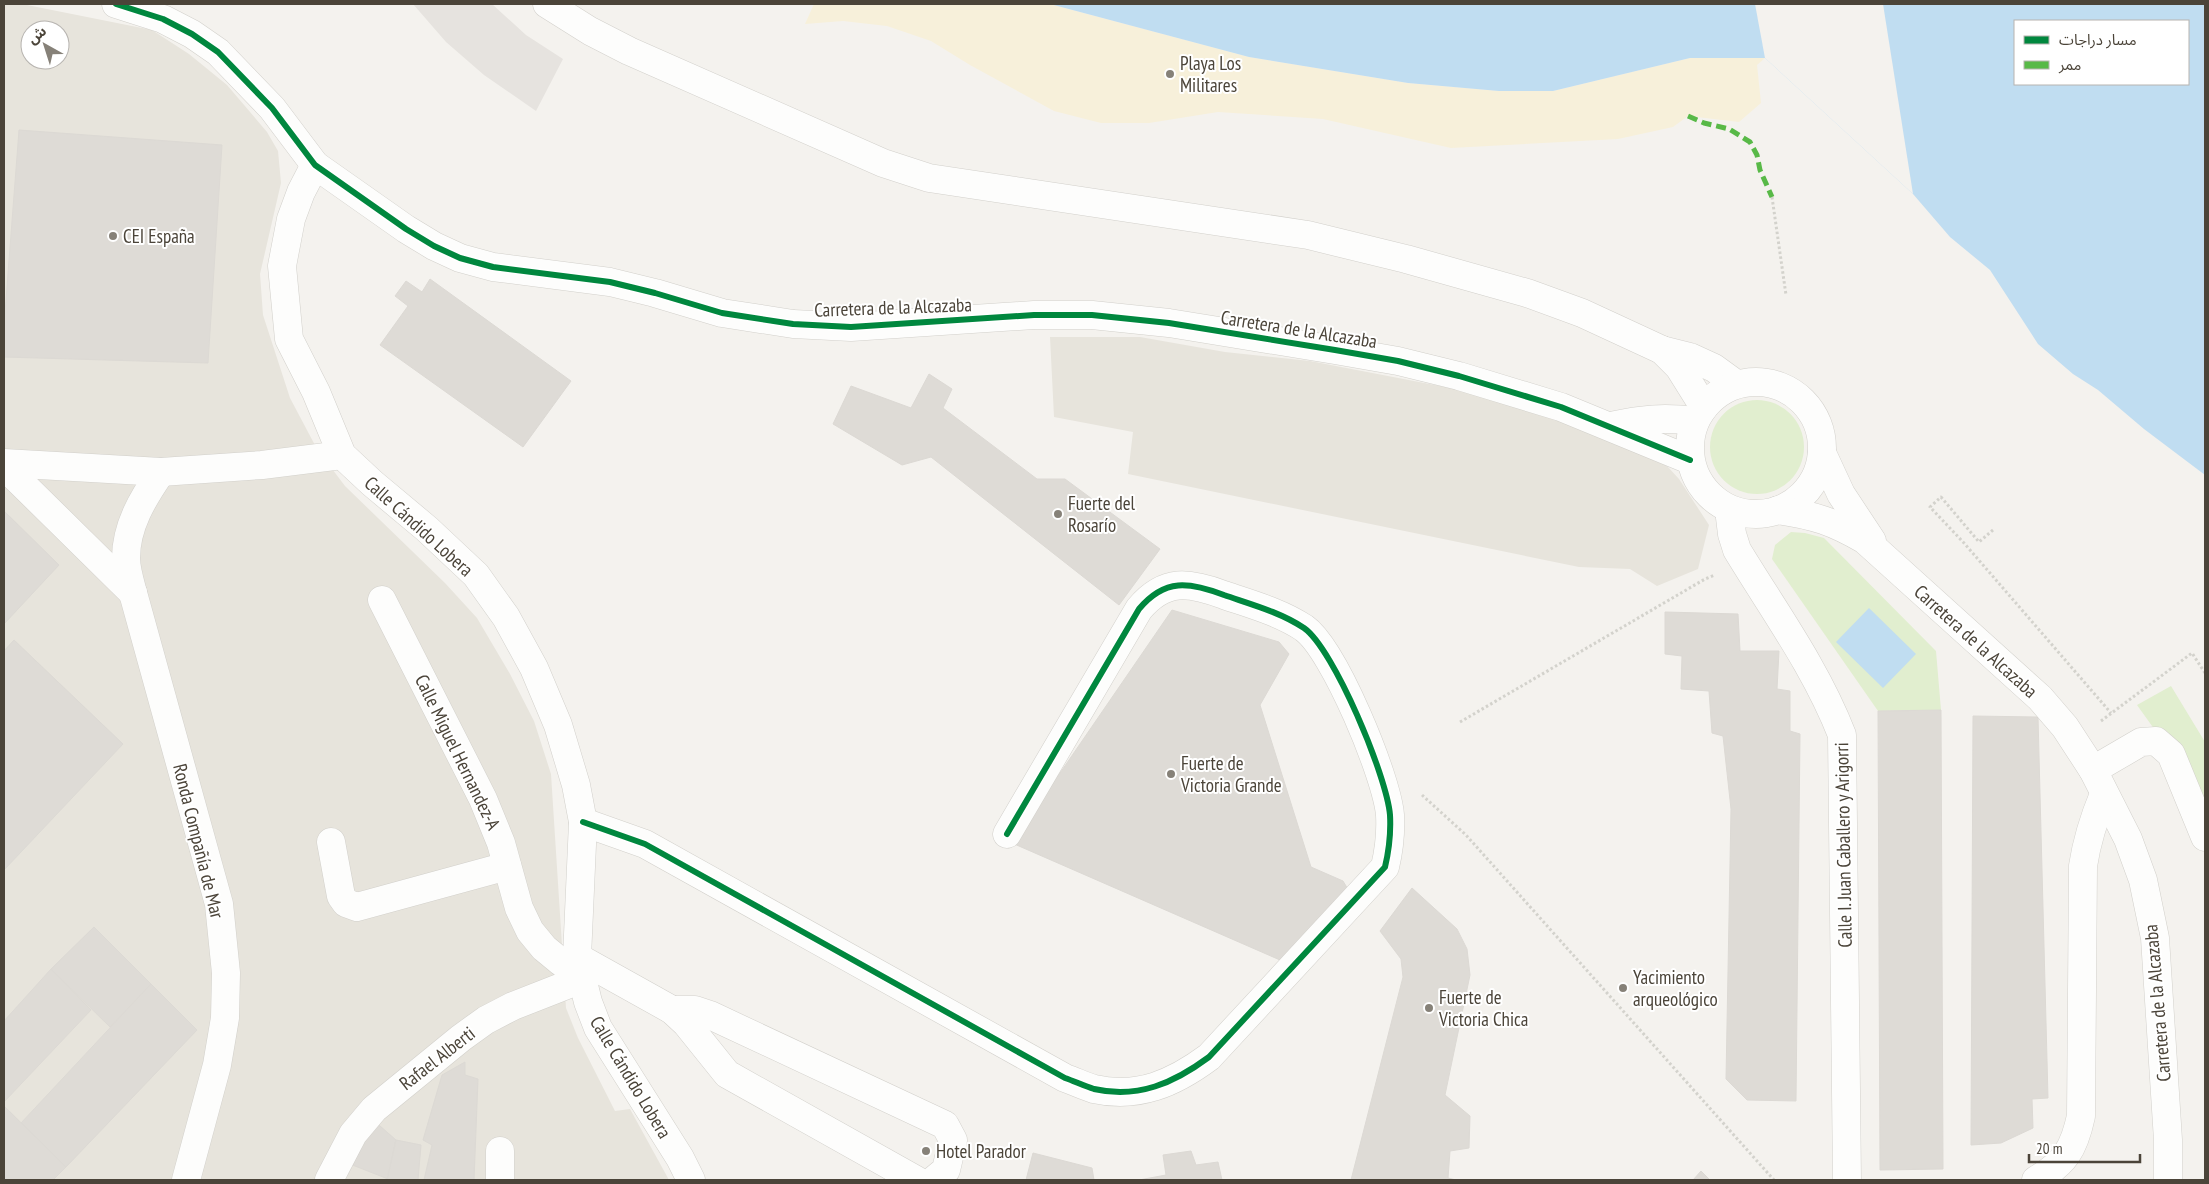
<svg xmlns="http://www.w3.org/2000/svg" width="2209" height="1184" viewBox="0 0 2209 1184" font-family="'PT Sans Narrow','Noto Sans Arabic',sans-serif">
  <rect width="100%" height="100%" fill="#f4f2ee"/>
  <g fill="#e7e4dc" fill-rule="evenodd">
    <path d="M 4,4 L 22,4 L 152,30 L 189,54 L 227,85 L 267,132 L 278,151 L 281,183 L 260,274 L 263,315 L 290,398 L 317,449 L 345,486 L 445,583 L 477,618 L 510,674 L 534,721 L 551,774 L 566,1008 L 578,1038 L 615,1111 L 630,1109 L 669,1180 L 4,1180 ZM 30,30 L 60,30 L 60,60 L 30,60 Z"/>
    <polygon points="1050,337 1140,337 1225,352 1310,361 1471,392 1535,414 1600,432 1656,454 1679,479 1709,525 1698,569 1657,586 1630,569 1579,567 1128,474 1133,432 1054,417"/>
  </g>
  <g fill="#e1eecf">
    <circle cx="1757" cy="447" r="47"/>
    <polygon points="1791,532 1805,533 1824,538 1936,651 1941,710 1878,711 1772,559 1775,545"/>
    <polygon points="2171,686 2205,742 2205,823 2180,765 2137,705"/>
  </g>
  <polygon fill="#f7f0da" points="814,4 1050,4 1249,57 1408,83 1499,91 1553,91 1690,58 1765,58 1757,65 1761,103 1739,122 1688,116 1673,127 1618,139 1451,148 1323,119 1218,112 1149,123 1101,123 1054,111 970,65 931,41 887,26 843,21 805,24"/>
  <polygon fill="#e6e3df" points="413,4 492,4 526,35 563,59 536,111 484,75 446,42"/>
  <g fill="#c0ddf1" fill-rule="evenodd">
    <path d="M 1050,4 L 2205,4 L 2205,475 L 2144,429 L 2098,390 L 2073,374 L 2038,344 L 1990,270 L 1950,237 L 1913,194 L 1765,58 L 1690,58 L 1553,91 L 1499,91 L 1408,83 L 1249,57 ZM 2015,21 L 2188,21 L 2188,84 L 2015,84 Z"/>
    <polygon points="1869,608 1916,654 1883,688 1836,642"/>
  </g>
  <polygon fill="#f4f2ee" points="1755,4 1883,4 1913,194 1765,58"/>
  <g fill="#dedbd6" stroke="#dcd9d4">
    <polygon points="19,130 222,145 208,363 4,357 4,326"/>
    <polygon points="430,279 571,381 523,447 380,345 408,306 395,296 406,281 422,292"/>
    <polygon points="929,374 952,389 943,408 1037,479 1065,479 1160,549 1119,605 931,457 902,465 833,424 851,386 911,408"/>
    <polygon points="4,511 59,565 4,624"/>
    <polygon points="1172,610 1279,642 1289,654 1260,705 1311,867 1343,881 1349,891 1280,960 1012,843"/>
    <polygon points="1665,612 1738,614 1740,651 1779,651 1777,689 1790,691 1790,731 1800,734 1796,1101 1747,1100 1726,1079 1731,809 1723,736 1712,733 1709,691 1681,689 1682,656 1665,654"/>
    <polygon points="14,640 123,744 4,870 4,651"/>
    <polygon points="1941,710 1943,1169 1880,1170 1878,711"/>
    <polygon points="1973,716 2038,717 2048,1098 2032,1099 2033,1128 2001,1143 1971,1145"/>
    <polygon points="1412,888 1457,929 1467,949 1470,975 1445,1095 1470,1116 1469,1148 1450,1151 1448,1178 1456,1180 1351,1180 1403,977 1401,959 1380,931"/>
    <polygon points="94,927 151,984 110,1027 51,969"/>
    <polygon points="51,969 91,1010 4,1102 4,1021"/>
    <polygon points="151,984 197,1030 66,1167 21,1123"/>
    <polygon points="465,1062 465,1075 478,1079 474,1180 424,1180 432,1145 423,1140 442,1075"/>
    <polygon points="4,1106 66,1167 53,1180 4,1180"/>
    <polygon points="372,1119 396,1140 388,1179 350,1164"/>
    <polygon points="396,1140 421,1145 418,1180 387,1180"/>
    <polygon points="1191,1151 1196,1165 1218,1162 1222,1180 1139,1180 1166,1175 1163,1155"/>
    <polygon points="1033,1153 1092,1168 1094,1180 1026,1180"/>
    <polygon points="1701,1171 1710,1180 1693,1180"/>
  </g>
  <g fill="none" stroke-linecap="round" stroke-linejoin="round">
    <defs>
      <g id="minor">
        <polyline points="116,4 163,19 192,34 218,52 272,108 315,165 406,229 434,246 460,258 493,267 610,282 655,293 722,313 793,324 851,327 1034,315 1092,315 1169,323 1335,350 1398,361 1459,376 1561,407 1690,460"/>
        <polyline points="547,4 590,31 629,51 883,163 929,178 1308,235 1406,259 1527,293 1582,313 1662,350 1690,357 1714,368 1736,384"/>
        <polyline points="315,165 301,192 291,219 282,266 289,339 316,392 342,455 372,483 427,529 476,575 506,617 534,668 558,725 576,785 583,822 577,957 588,1002 598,1028 680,1158 691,1180"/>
        <polyline points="1662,350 1679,367 1704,407"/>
        <circle cx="1756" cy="448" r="66"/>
        <path d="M 1611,426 C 1642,419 1664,417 1695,421"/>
        <polyline points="1822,453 1841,494 1872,541"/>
        <polyline points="4,463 161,472 262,465 342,455"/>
        <polyline points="4,466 133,593"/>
        <path d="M 161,472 C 143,498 126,526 126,558 C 126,569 130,582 133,593 L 219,904 L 226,973 L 225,1018 L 217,1065 L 186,1180"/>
        <path d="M 1729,509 L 1732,534 L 1737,550 C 1774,611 1816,668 1842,735 L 1847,1180"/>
        <path d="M 1778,510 C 1814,515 1834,522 1865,540 L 2040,698 L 2065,727 L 2093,770 L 2128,839 L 2143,880 L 2155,938 L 2168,1140 L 2168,1180"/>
        <polyline points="382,600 483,799 501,843 519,908 530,931 544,948 561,962 580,972"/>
        <polyline points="2093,770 2141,742 2156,741 2171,754 2205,837"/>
        <path d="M 583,822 L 645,844 L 1065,1078 C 1074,1081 1084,1086 1094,1089 C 1138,1099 1174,1083 1209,1057 L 1385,867 C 1389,850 1391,833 1390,815 C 1387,777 1334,649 1304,628 C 1280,612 1250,604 1224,595 C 1189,582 1165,578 1139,609 L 1007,834"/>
        <polyline points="331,842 341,896 346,903 357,907 507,866"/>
        <polyline points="577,957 672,1010 686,1023 727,1074 916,1180"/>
        <polyline points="672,1010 695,1010 710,1015 945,1125 953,1140 946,1170 934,1180"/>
        <polyline points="500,1151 500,1180"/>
        <polyline points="329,1180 353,1134 374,1109 461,1038 486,1020 513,1006 582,979"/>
        <path d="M 2036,1180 C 2065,1163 2074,1149 2081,1116 L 2083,866 C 2087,840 2094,818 2104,794"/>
      </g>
    </defs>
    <use href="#minor" stroke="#d2d0cb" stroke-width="29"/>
    <g stroke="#d3d2cc" stroke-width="3" stroke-dasharray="2.5 2.5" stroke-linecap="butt">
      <polyline points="1772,197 1786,295"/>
      <polyline points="1993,530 1979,542 1941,497 1930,507 1964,543 2111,713"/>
      <polyline points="2101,721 2192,653 2205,673"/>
      <polyline points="1460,722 1705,579 1715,575"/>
      <polyline points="1422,795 1466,835 1774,1180"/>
    </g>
    <use href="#minor" stroke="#fdfdfc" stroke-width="28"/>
    <polyline stroke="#58b947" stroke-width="5" stroke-dasharray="10 5" stroke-linecap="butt" points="1688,116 1704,123 1729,129 1750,142 1757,155 1760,170 1772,197"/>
    <defs>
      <g id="cycleway">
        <polyline points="116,4 163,19 192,34 218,52 272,108 315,165 406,229 434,246 460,258 493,267 610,282 655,293 722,313 793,324 851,327 1034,315 1092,315 1169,323 1335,350 1398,361 1459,376 1561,407 1690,460"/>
        <path d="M 583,822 L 645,844 L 1065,1078 C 1074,1081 1084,1086 1094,1089 C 1138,1099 1174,1083 1209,1057 L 1385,867 C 1389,850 1391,833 1390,815 C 1387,777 1334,649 1304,628 C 1280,612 1250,604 1224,595 C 1189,582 1165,578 1139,609 L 1007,834"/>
      </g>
    </defs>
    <use href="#cycleway" stroke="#fff" stroke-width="9"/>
    <use href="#cycleway" stroke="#00873e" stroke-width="6"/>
  </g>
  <g fill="#868178" stroke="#fff" stroke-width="2">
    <circle cx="1170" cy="74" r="5"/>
    <circle cx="113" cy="236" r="5"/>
    <circle cx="1058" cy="514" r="5"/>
    <circle cx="1171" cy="774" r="5"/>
    <circle cx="1623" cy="988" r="5"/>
    <circle cx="1429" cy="1008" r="5"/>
    <circle cx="926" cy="1151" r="5"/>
  </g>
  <g text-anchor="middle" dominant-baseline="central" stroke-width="4" stroke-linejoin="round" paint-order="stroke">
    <g font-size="19" fill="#4b4439" stroke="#fff" text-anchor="start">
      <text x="1180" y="63">Playa Los<tspan x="1180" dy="22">Militares</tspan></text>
      <text x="123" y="236">CEI España</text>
      <text x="1068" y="503">Fuerte del<tspan x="1068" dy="22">Rosarío</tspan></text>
      <text x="1181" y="763">Fuerte de<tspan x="1181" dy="22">Victoria Grande</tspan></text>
      <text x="1633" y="977">Yacimiento<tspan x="1633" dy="22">arqueológico</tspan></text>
      <text x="1439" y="997">Fuerte de<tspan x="1439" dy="22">Victoria Chica</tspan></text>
      <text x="936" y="1151">Hotel Parador</text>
    </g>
    <g font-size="19" fill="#4b4439" stroke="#fff">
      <text transform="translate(893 307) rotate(-2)">Carretera de la Alcazaba</text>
      <text transform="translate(1299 329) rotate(9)">Carretera de la Alcazaba</text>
      <text transform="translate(419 526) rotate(42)">Calle Cándido Lobera</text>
      <text transform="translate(1976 641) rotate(42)">Carretera de la Alcazaba</text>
      <text transform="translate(458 752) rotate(64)">Calle Miguel Hernandez-A</text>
      <text transform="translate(199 841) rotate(76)">Ronda Compañía de Mar</text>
      <text transform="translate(1843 845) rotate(-91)">Calle I. Juan Caballero y Arigorri</text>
      <text transform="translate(2157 1003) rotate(-95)">Carretera de la Alcazaba</text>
      <text transform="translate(437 1058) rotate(-38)">Rafael Alberti</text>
      <text transform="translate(631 1077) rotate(59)">Calle Cándido Lobera</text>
    </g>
  </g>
  <rect width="2209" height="1184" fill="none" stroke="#4b4439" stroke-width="10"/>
  <rect x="2014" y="20" width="175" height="65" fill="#ffffff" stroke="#b7b4b0"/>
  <rect x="2024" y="36" width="25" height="8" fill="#00873e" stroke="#b7b4b0"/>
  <text x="2059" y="45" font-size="15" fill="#4b4439">مسار دراجات</text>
  <rect x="2024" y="61" width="25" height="8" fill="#58b947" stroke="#b7b4b0"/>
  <text x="2059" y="70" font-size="15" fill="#4b4439">ممر</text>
  <g transform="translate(45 45) rotate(321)"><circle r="24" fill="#ffffff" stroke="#b7b4b0"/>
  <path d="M0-4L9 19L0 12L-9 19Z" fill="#868178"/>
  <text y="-8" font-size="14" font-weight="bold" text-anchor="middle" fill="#4b4439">ش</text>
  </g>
  <path d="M2029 1154v8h111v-8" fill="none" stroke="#4b4439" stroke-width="2.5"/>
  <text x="2036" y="1154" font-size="15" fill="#4b4439" stroke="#ffffff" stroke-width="4" paint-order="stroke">20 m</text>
</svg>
